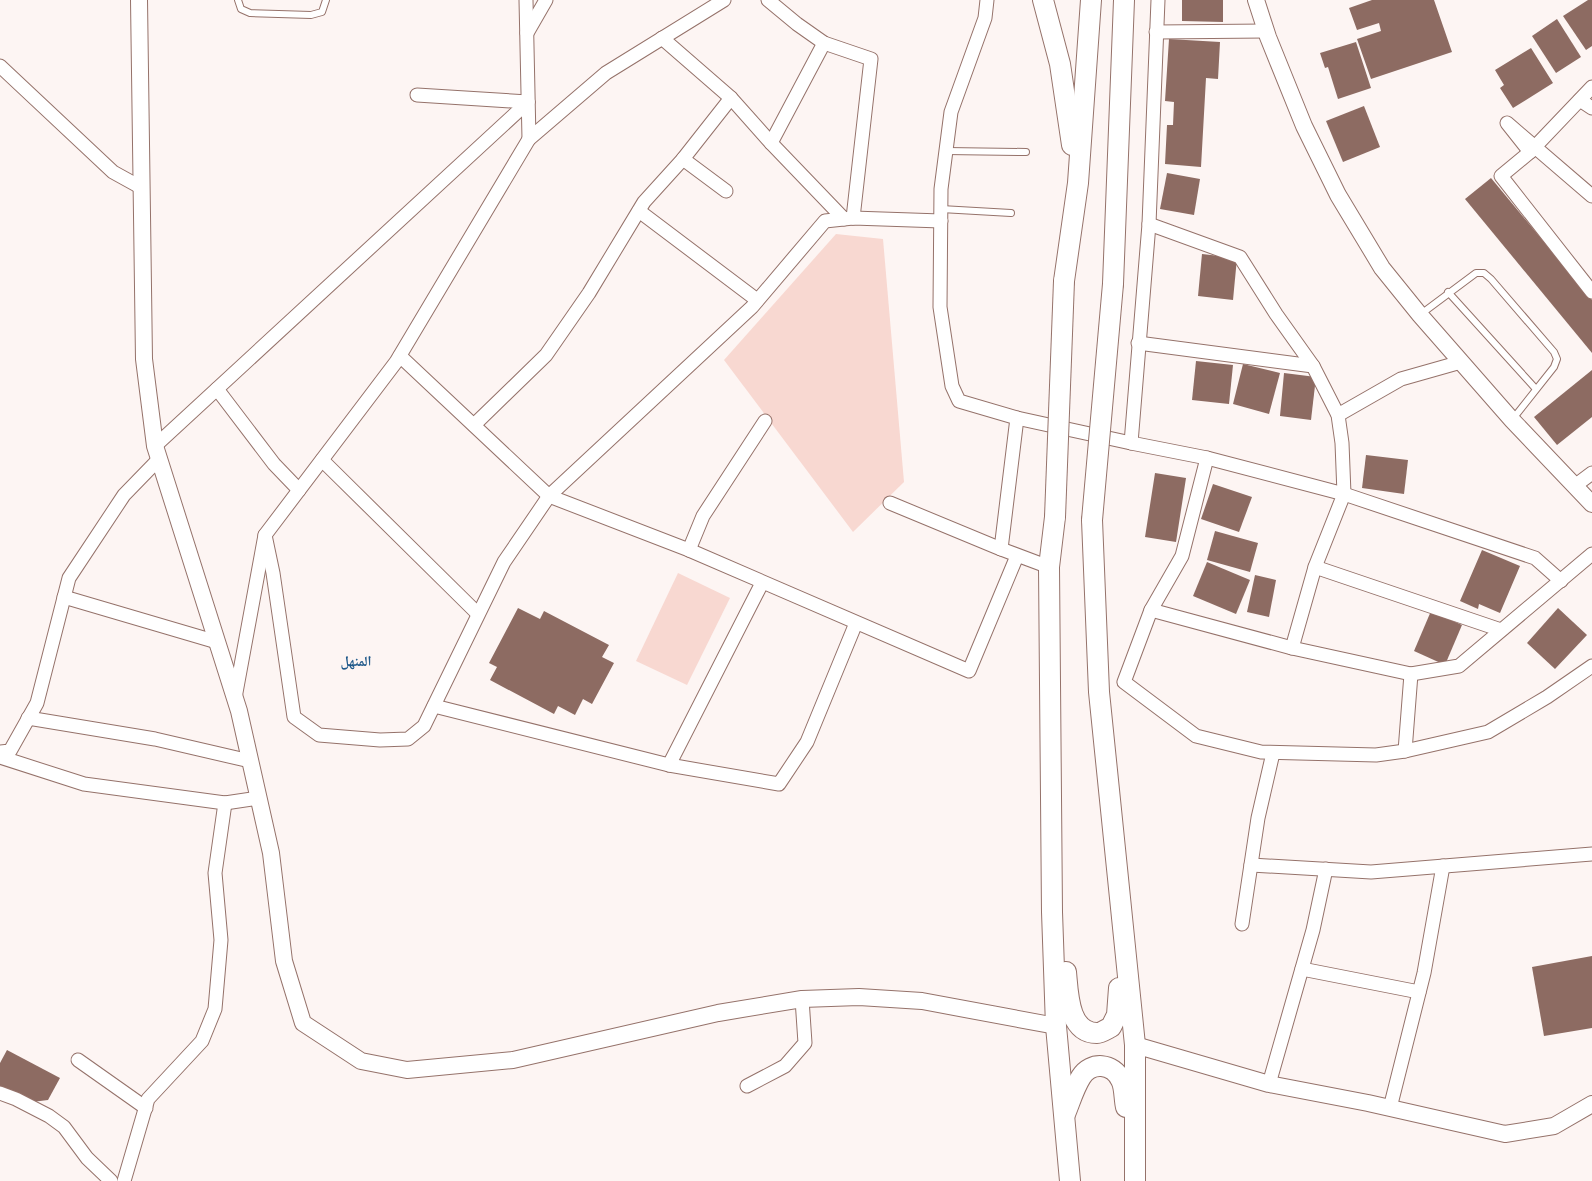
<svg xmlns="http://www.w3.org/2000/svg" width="1592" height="1181" viewBox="0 0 1592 1181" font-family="'Asap Condensed','Noto Naskh Arabic',sans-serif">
  <rect width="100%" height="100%" fill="#fdf5f3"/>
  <g fill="#f8d8d1">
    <polygon points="836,234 883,239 904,482 853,532 724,360"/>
    <polygon points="678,573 730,598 687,685 636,661"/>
  </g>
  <g fill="#8d6b62">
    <polygon points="1182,0 1223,0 1223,22 1182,21"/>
    <polygon points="1372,0 1434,0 1452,52 1371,79 1357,39 1381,31 1379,23 1357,30 1349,8"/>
    <polygon points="1588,0 1592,0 1592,46 1586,50 1563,16"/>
    <polygon points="1557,19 1581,57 1556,73 1532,36"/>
    <polygon points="1169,39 1220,42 1218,79 1206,78 1201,167 1165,164 1167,125 1173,125 1174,102 1165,101"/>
    <polygon points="1356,42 1371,88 1338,99 1328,67 1325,68 1320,53"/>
    <polygon points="1531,48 1553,83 1513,108 1500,88 1504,85 1495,70"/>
    <polygon points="1364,106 1380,147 1343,162 1326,121"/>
    <polygon points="1167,173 1200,179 1194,215 1160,209"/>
    <polygon points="1491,178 1592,300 1592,353 1465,199"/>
    <polygon points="1202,254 1237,258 1233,300 1198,296"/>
    <polygon points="1196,361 1233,365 1229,404 1192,400"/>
    <polygon points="1243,364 1280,373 1269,414 1233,404"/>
    <polygon points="1592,370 1592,417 1557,445 1534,417"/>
    <polygon points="1284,373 1316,377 1311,420 1280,416"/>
    <polygon points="1366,455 1408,460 1404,494 1362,488"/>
    <polygon points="1155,473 1186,478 1176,542 1145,537"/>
    <polygon points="1213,484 1252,497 1239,532 1201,519"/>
    <polygon points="1215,531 1258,543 1250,572 1207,560"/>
    <polygon points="1482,550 1520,566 1500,613 1479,604 1478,609 1460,601"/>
    <polygon points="1207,562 1250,580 1236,614 1193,596"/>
    <polygon points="1255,575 1276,580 1269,617 1247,612"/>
    <polygon points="518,608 540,619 544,611 609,645 602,657 614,663 592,704 583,699 575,715 558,706 554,714 490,680 497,667 489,663"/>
    <polygon points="1558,608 1587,635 1555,669 1527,643"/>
    <polygon points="1431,611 1462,625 1445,665 1414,651"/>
    <polygon points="1592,956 1592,1028 1544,1036 1532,967"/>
    <polygon points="7,1050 60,1078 48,1100 32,1102 0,1088 0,1063"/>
  </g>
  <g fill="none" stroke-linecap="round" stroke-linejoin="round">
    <defs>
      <g id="service">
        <polyline points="238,0 241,9 250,13 311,15 322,12 326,0"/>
        <polyline points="946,151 1026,152"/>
        <polyline points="941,209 1011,213"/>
        <polyline points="1448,292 1535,388"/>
        <polyline points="1421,314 1476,273 1484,273 1491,279 1554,352 1557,359 1554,367 1512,420"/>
      </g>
      <g id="minor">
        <polyline points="526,0 529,139"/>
        <polyline points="768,0 797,24 824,43 871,59 853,218"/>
        <polyline points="987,0 985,18 951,112 941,189 940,307 952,386 959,401 1017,418 1001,549"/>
        <polyline points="1158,0 1149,224 1131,443 1207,458 1344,494 1535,558 1561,581"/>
        <polyline points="1156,32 1266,31"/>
        <polyline points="527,33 546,0"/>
        <polyline points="662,38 731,98 771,143 844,219"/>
        <polyline points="0,66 113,172 142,188"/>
        <polyline points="1592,87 1530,152 1501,176 1592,292"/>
        <polyline points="417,95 528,102"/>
        <polyline points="1580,100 1592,108"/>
        <polyline points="771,143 824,43"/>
        <polyline points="1530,152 1507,123 1592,196"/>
        <polyline points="683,159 726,191"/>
        <polyline points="639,211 757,300"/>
        <polyline points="1149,224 1240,257 1276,314 1313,366 1338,415 1342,443 1344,494 1315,567 1292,648"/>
        <polyline points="1138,343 1313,366"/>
        <polyline points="400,356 549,496 689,550 969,671 1017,556"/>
        <polyline points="217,389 274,464 299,490"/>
        <polyline points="1338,415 1401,379 1461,362"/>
        <polyline points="1017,418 1131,443"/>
        <polyline points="474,425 546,355 589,293 644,202 683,159 731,98"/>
        <polyline points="155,446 528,102"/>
        <polyline points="1207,458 1182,556 1151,610 1124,682 1196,736 1261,752 1376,755 1405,751 1488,732 1547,697 1592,666"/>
        <polyline points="322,460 478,614"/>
        <polyline points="1576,485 1592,473"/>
        <polyline points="890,503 1001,549 1049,567"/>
        <polyline points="265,535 273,573 294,717 319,735 380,740 408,739 424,726 504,562 549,496 752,307 825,221 853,218 941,221"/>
        <polyline points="689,550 703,516 765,421"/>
        <polyline points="1315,567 1501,630"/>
        <polyline points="64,597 217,642"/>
        <polyline points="1151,610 1292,648 1411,674 1459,666 1592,554"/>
        <polyline points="235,698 265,535 396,362 529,139 606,73 724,0"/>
        <polyline points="434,706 669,765 779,784 807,742 856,623"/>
        <polyline points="28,718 155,739 250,761"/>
        <polyline points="1405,751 1411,674"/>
        <polyline points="0,752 10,751 37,703 69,578 124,495 159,459"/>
        <polyline points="0,757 84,784 225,803 259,798"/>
        <polyline points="669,765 762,583"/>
        <polyline points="1251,865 1371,872 1592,854"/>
        <polyline points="1242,924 1258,818 1273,753"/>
        <polyline points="1302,969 1419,992"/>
        <polyline points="78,1060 146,1108"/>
        <polyline points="1269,1084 1313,930 1326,869"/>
        <polyline points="747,1086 785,1066 805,1043 802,999"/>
        <polyline points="0,1093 16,1099 49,1116 64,1127 87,1158 111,1181"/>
        <polyline points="1390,1108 1424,973 1443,866"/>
        <polyline points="124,1181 148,1099 202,1041 215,1009 221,940 215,873 225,803"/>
      </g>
      <g id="tertiary">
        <polyline points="139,0 144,359 155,446 239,711 271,853 284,961 303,1023 361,1061 407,1070 513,1060 718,1013 802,999 859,997 922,1001 1056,1026"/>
        <polyline points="1256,0 1268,37 1304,126 1338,195 1382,268 1420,315 1512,420 1592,504"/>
        <polyline points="1135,1045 1269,1084 1368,1103 1505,1134 1554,1126 1592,1104"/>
      </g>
      <g id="primary">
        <polyline points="1043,0 1060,64 1072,145"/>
        <polyline points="1064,281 1078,183 1091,0"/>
        <polyline points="1113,284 1124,0"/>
        <polyline points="1055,517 1049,567 1052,912 1056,1026 1070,1181"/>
        <polyline points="1092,520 1099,692 1135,1045 1135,1181"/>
        <path d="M 1066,972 C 1068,992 1068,1033 1097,1033 C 1101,1033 1107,1029 1111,1027 L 1117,1015 L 1119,988"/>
        <path d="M 1065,1114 C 1070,1102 1074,1088 1081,1077 C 1091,1061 1113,1063 1121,1080 C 1125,1087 1124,1099 1126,1107"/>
      </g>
    </defs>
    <use href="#service" stroke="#95726a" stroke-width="8"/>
    <use href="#minor" stroke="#95726a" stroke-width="15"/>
    <use href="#tertiary" stroke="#95726a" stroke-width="18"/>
    <use href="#primary" stroke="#95726a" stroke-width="22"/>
    <use href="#service" stroke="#fff" stroke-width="6"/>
    <use href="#minor" stroke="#fff" stroke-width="13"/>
    <use href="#tertiary" stroke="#fff" stroke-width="16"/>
    <use href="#primary" stroke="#fff" stroke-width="20"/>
    <defs>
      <g id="primary-bridge">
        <polyline points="1055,517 1064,281"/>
        <polyline points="1092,520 1113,284"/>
      </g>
    </defs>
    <use href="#primary-bridge" stroke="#95726a" stroke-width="22" stroke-linecap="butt"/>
    <use href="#primary-bridge" stroke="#fff" stroke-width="20"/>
  </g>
  <g text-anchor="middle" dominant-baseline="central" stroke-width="4" stroke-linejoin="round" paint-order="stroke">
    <g font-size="14" font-weight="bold" fill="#1f598a" stroke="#fdf5f3">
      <text x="356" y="661">المنهل</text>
    </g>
  </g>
</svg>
